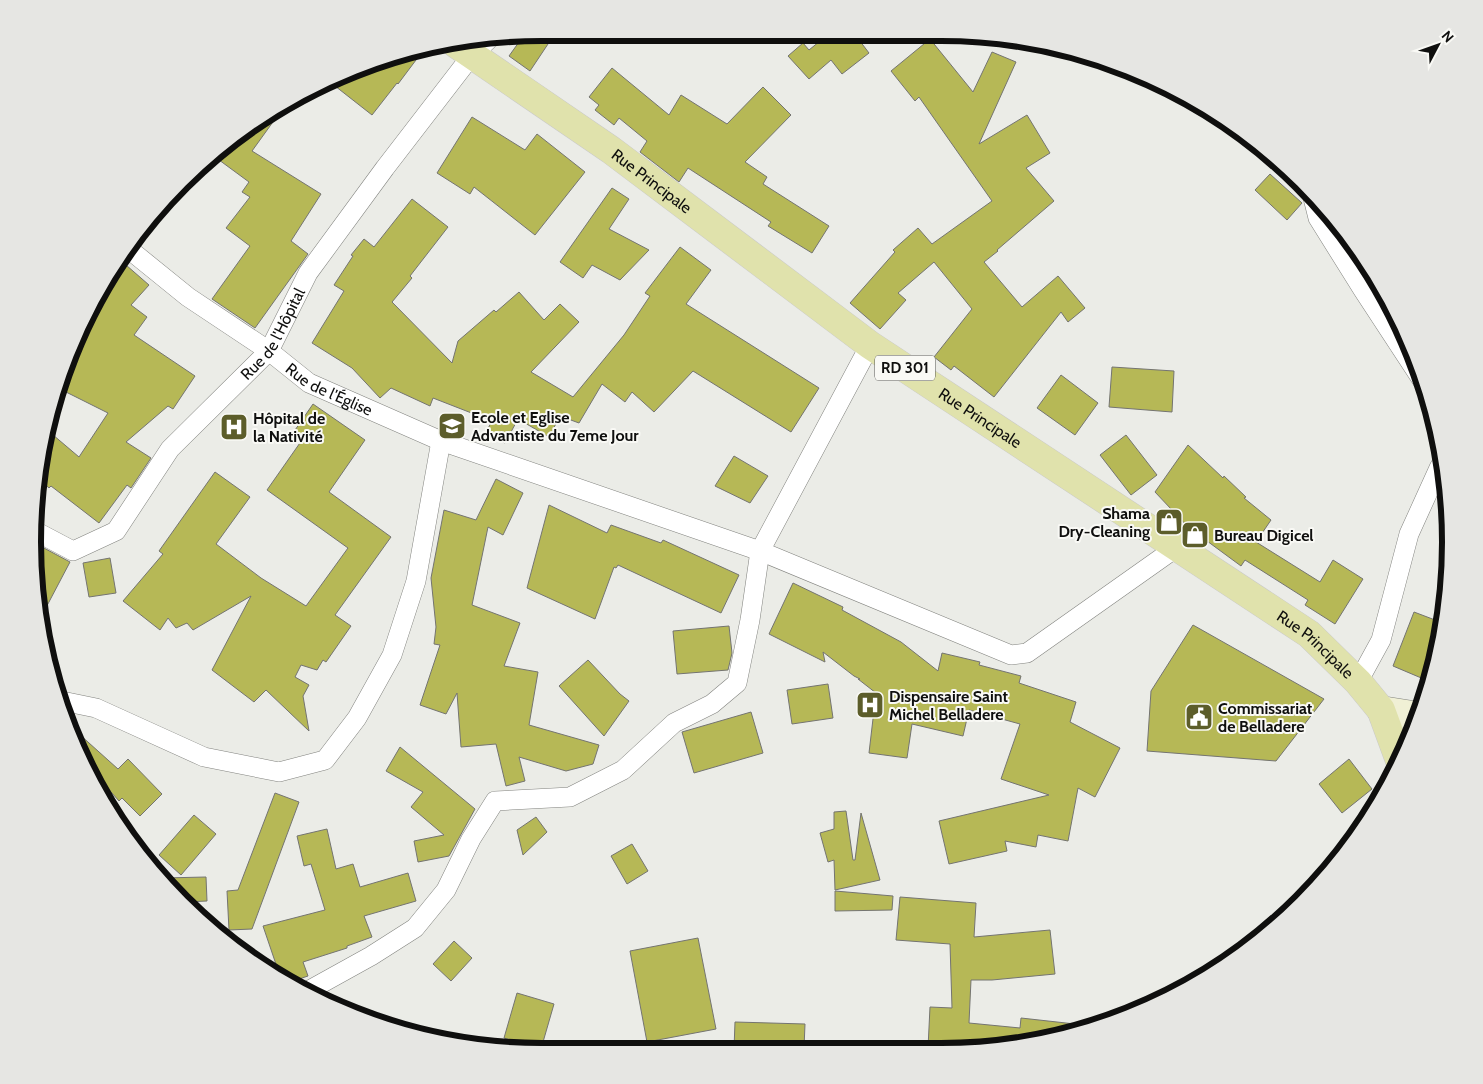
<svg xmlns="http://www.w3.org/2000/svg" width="1483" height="1084" viewBox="0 0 1483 1084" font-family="Cabin,sans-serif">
  <rect width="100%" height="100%" fill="#ebece7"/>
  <g fill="#b6b856" stroke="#747471">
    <polygon points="542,32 556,32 530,71 509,56 524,35"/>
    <polygon points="831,32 853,32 869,53 842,74 831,60 809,79 788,56 803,43 809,50"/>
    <polygon points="930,39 973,92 992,52 1016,62 979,144 1027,115 1050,153 1026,168 1054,201 997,250 998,251 984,262 1022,307 1058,276 1085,308 1068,322 1061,312 994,397 954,366 951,370 934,357 972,309 934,262 898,293 906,300 880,329 850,303 895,252 893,250 918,228 932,244 992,201 919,97 915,101 891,71"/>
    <polygon points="425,48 398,84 397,83 372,115 335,86 344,75 410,50"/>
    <polygon points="612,68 669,115 681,95 727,124 763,87 791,115 745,162 767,177 763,184 829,226 812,253 768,226 771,222 688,168 679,182 640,152 647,141 619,118 614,125 595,110 599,105 589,97"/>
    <polygon points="281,106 283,108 252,151 321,194 291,241 308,254 255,328 212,299 250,246 226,228 250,197 242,192 249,182 215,157 259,118"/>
    <polygon points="472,117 525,150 537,134 585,172 535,235 474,187 470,194 437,173"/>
    <polygon points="1270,174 1302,203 1287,220 1255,190"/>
    <polygon points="612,188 629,199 609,229 649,250 620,280 592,265 583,278 560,262"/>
    <polygon points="412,199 448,227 410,276 412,278 392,302 452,363 458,341 494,310 496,312 519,292 544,320 560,304 579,322 531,372 573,397 624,335 650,296 645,293 680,247 711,270 686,304 819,388 791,432 693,371 654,412 632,392 625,402 602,384 579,423 560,416 549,437 518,419 505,443 486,432 492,421 433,398 430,406 391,388 380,398 352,368 312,343 344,291 334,285 353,256 351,255 364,239 374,247"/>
    <polygon points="126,265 149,285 131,305 147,317 134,335 195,376 173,409 168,406 126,442 151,458 131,488 127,485 99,523 51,486 49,488 37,477 37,475 46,429 79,457 108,413 58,388 81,328"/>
    <polygon points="1112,367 1174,371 1172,412 1109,407"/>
    <polygon points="1061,375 1098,403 1075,435 1037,408"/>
    <polygon points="313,404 365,440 329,492 391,537 335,615 351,626 326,662 323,660 317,670 301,665 295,677 309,685 303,696 309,731 266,690 254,702 212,670 251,596 193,630 187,623 176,628 168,618 160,630 123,601 163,554 159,551 215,472 250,497 216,544 261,578 306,606 348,548 267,490 302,440 293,433"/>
    <polygon points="1126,435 1157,475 1131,495 1100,455"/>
    <polygon points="1188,445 1223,478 1224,476 1246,497 1244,498 1271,520 1256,542 1320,582 1333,560 1363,579 1335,624 1305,605 1308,600 1245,560 1241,566 1188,527 1155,492"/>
    <polygon points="734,456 768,476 750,503 715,486"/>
    <polygon points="496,479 523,493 503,535 488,527 472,605 520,623 504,666 538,672 529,725 599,745 593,764 566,771 519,757 525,781 506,786 496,744 461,747 457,693 446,714 420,705 440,645 434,644 436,627 431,578 444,510 476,520"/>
    <polygon points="549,505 607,533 611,525 661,543 663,540 739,575 721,613 618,565 616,568 614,567 595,619 527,588"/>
    <polygon points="42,547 70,562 40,619 37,608 37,556"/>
    <polygon points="110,558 116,593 89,597 83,563"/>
    <polygon points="793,583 843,607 842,610 901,642 938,671 942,653 980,662 979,665 1021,676 1019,683 1076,702 1070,722 1120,748 1095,797 1078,788 1068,841 1038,835 1036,847 1005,841 1007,851 949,864 939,821 1049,795 1001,779 1020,724 969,710 963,736 912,724 907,758 869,753 876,693 858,679 860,679 854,676 823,652 825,662 769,634"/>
    <polygon points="1414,612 1443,623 1434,659 1426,680 1393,666"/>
    <polygon points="1193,625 1324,699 1276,761 1147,751 1151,691"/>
    <polygon points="729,626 732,653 728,670 677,674 673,631"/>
    <polygon points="588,660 620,694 629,701 604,736 559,686"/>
    <polygon points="828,684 833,718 792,724 787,690"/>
    <polygon points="751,712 763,753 694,773 682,732"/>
    <polygon points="69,725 118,769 128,759 162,794 140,816 122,798 119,801 103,783 104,782 89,768 71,737 68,726"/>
    <polygon points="400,747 475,809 449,856 418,862 414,841 444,835 411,807 423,792 386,771"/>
    <polygon points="1349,759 1372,789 1342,813 1319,784"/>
    <polygon points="275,793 299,802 252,929 229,930 227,891 238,890"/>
    <polygon points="846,811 853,860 855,860 861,813 880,880 835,890 834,860 828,862 820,833 834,829 834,812"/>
    <polygon points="194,815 216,834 181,875 159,855"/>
    <polygon points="536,817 547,832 523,855 517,830"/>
    <polygon points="327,829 336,869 353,864 360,887 408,873 416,901 364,916 372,937 347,946 347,948 303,962 308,976 287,983 281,979 263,926 325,910 311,864 304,866 297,836"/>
    <polygon points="632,844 648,871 627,884 611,856"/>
    <polygon points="206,877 207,901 185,902 162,878"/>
    <polygon points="835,891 893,896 892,910 835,911"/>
    <polygon points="900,897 976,903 974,937 1050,930 1055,974 992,980 971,980 969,1023 1020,1028 1021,1018 1084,1025 1084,1027 1008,1047 928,1048 930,1007 952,1008 950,944 896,940"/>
    <polygon points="698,938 716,1029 647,1042 630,951"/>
    <polygon points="454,941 472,958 451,981 433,964"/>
    <polygon points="517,993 554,1004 541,1049 504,1038"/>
    <polygon points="735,1022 805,1024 804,1048 734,1049"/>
  </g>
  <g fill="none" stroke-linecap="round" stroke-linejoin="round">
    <defs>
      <g id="street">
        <polyline points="1313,198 1318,218 1363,290 1422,380"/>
        <path id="s1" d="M 130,250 L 188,297 L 269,351 L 309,383 L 441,441 L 760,551 L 1011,655 L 1027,653 L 1177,547"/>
        <path id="s2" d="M 37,532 L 73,551 L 116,531 L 170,449 L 269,351 L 308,273 L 385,168 L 472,55 L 488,40"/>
        <polyline points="1358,682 1381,640 1409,534 1439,468 1442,463"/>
        <polyline points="62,701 96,708 204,757 279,772 325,760 357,718 392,655 416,581 441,441"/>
        <polyline points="306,992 371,956 415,928 446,890 471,839 495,801 570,797 623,770 674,723 712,704 737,683 750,620 760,551 870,345"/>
      </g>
      <polyline id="secondary" points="1381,710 1419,716"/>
      <g id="primary">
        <path id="s3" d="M 456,44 L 611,150 L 870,345 L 1309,634 L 1358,682 L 1381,710 L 1399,759"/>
      </g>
    </defs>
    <use href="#street" stroke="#82837f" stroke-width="20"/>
    <use href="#secondary" stroke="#82837f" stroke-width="29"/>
    <use href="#primary" stroke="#cacaca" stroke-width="29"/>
    <use href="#street" stroke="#fff" stroke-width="19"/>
    <use href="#secondary" stroke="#f0f0d5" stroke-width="28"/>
    <use href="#primary" stroke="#e0e2ac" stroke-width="28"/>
  </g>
  <defs>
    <symbol id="school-square" viewBox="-11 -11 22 22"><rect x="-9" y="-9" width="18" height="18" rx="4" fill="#5c5d2a" stroke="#f9f9f5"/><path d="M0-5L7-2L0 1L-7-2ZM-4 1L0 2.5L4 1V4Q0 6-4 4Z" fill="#fff"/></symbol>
    <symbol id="hospital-square" viewBox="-11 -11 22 22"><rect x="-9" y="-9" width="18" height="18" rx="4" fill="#5c5d2a" stroke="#f9f9f5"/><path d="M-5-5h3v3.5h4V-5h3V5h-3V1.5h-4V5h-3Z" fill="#fff"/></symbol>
    <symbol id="shop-square" viewBox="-11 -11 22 22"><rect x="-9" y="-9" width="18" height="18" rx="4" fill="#5c5d2a" stroke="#f9f9f5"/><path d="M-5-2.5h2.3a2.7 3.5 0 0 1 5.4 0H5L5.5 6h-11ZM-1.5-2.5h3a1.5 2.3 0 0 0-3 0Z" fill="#fff"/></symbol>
    <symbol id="civic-square" viewBox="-11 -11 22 22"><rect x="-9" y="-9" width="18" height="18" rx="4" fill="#5c5d2a" stroke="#f9f9f5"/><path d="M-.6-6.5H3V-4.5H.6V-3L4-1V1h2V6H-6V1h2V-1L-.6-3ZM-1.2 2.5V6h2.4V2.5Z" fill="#fff"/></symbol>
  </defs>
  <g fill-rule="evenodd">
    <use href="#school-square" x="436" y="410" width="32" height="32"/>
    <use href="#hospital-square" x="218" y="411" width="32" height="32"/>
    <use href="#shop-square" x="1153" y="506" width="32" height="32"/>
    <use href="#shop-square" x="1179" y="519" width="32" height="32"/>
    <use href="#hospital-square" x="854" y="689" width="32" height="32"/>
    <use href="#civic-square" x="1183" y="701" width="32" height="32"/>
  </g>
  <g text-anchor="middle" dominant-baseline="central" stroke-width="4" stroke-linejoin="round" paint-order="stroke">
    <rect fill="#f9f9f5" stroke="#555553" stroke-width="1" x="875" y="355.5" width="60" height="25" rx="4"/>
    <g font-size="15" font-weight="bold" fill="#0f0f0e">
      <text x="905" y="368">RD 301</text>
    </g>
    <g font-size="16" fill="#0f0f0e" stroke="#f9f9f5">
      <text stroke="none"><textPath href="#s3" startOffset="239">Rue Principale</textPath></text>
      <text stroke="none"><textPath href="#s2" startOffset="342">Rue de l'Hôpital</textPath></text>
      <text stroke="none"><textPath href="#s1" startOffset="244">Rue de l'Église</textPath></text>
      <text stroke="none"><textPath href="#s3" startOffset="644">Rue Principale</textPath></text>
      <text stroke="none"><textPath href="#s3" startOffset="1049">Rue Principale</textPath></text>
    </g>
    <g font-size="16" font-weight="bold" fill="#0f0f0e" stroke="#f9f9f5" text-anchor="start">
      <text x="471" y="417">Ecole et Eglise<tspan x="471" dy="18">Advantiste du 7eme Jour</tspan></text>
      <text x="253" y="418">Hôpital de<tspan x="253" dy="18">la Nativité</tspan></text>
      <text x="1150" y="513" text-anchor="end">Shama<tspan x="1150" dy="18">Dry-Cleaning</tspan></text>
      <text x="1214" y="535">Bureau Digicel</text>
      <text x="889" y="696">Dispensaire Saint<tspan x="889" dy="18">Michel Belladere</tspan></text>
      <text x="1218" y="708">Commissariat<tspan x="1218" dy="18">de Belladere</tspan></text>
    </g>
  </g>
  <path d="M0 0H1483V1084H0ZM542 41H941A501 501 0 0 1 1442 542V542A501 501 0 0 1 941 1043H542A501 501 0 0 1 41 542V542A501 501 0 0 1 542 41Z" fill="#e6e6e3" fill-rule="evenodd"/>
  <path fill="none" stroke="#0f0f0e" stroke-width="6" d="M542 41H941A501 501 0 0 1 1442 542V542A501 501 0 0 1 941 1043H542A501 501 0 0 1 41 542V542A501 501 0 0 1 542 41Z"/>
  <g transform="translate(1438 45) rotate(49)" stroke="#f9f9f5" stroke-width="4" paint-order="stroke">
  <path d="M0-4L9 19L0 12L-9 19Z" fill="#0f0f0e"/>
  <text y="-8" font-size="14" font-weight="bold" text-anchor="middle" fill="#0f0f0e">N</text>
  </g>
</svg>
